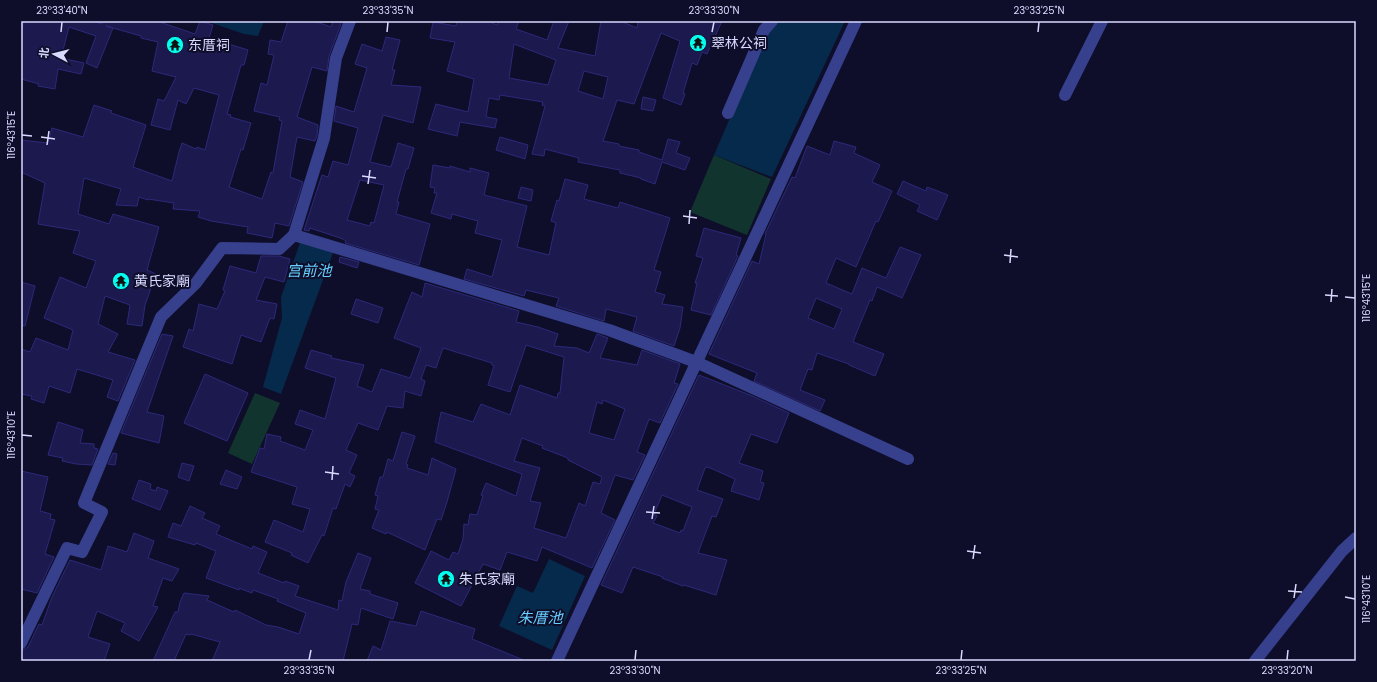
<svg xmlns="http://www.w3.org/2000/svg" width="1377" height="682" viewBox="0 0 1377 682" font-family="Poppins,'Noto Sans SC',sans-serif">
  <rect width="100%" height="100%" fill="#0f0e2a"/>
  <g fill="#11352e">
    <polygon points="714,155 771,179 747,235 690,212"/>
    <polygon points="255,393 280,403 252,464 228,453"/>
  </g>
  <g fill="#062a4b">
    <polygon points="206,21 264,21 258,36 244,34"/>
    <polygon points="778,21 845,21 772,177 714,155 767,32"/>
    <polygon points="301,240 334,250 281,394 263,387 282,318 281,297"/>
    <polygon points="549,559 585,576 552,650 499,626 517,586 533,593"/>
  </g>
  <g fill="#1b194d" stroke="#2c297b" fill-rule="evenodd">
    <polygon points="24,21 93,21 102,24 102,21 157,21 195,34 200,21 213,25 209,38 248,50 244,65 241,65 227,114 231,115 230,117 251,123 243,150 241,149 229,187 262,199 271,172 273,173 282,121 279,120 280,117 254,111 261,83 267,85 274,55 268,54 270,40 281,42 288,21 314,21 331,27 333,21 342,21 329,56 327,71 312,67 297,117 318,125 317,136 315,141 297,137 290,177 303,182 289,226 275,223 272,238 247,233 248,227 211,221 198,217 200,211 173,209 174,203 148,199 148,200 139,197 137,206 116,205 121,189 84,178 78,214 109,224 113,214 159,227 147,270 156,274 145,305 142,326 127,324 130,305 105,296 98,324 118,334 108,352 135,360 118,401 107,397 113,380 77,369 70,393 49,386 44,403 31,399 32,396 21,394 21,349 30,352 36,338 68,350 73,330 44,318 60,277 86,288 96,261 73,253 80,231 38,224 45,183 21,172 21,140 48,143 52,128 83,137 94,105 112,111 111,113 146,125 133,167 172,181 179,152 182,143 196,149 197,147 205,150 219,95 194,88 186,104 178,100 170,130 151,125 158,99 164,101 176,77 152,71 158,42 141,38 141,36 106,26 113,28 97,68 86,63 96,36 69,27 61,58 84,63 81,74 58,69 55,89 38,86 39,84 21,79 21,31"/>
    <path d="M 457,21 L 488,21 L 497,25 L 499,21 L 519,21 L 516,29 L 547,40 L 554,21 L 569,21 L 558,48 L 595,56 L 601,21 L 620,21 L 637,28 L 638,22 L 635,21 L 722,21 L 707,54 L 702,52 L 697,65 L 692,63 L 683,93 L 685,94 L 681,105 L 663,98 L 680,41 L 661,33 L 634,104 L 617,100 L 603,141 L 619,144 L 619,146 L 639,150 L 639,152 L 662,160 L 668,139 L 680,142 L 676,153 L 690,158 L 685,170 L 662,162 L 655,184 L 641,179 L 641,178 L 620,173 L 620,170 L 578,162 L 579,158 L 545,149 L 544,156 L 532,154 L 545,106 L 542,105 L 543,102 L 500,95 L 499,100 L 489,98 L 486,117 L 497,119 L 495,128 L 460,122 L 457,136 L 428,129 L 436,104 L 468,112 L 474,79 L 447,71 L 455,42 L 430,38 L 433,22 L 456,26 ZM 514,44 L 556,60 L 548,85 L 509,78 ZM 584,71 L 608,77 L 603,99 L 578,91 Z"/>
    <path d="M 386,37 L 400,40 L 392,70 L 395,70 L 391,85 L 421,87 L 413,123 L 383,115 L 370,162 L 391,167 L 398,143 L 414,148 L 408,169 L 406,169 L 397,202 L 399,202 L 396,214 L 430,224 L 419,265 L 345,243 L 346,241 L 343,239 L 310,228 L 309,231 L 304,230 L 322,175 L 328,177 L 333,161 L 348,165 L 358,128 L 334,121 L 336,106 L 354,112 L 367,68 L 355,64 L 362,44 L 382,51 ZM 360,180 L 384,185 L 374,223 L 371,222 L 370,226 L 347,220 Z"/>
    <polygon points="643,97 656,100 653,111 641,109"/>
    <polygon points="500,137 528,145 525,159 496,150"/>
    <path d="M 834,141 L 856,147 L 854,153 L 880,165 L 872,182 L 892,191 L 878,222 L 876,221 L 856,267 L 836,258 L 826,283 L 852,294 L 862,268 L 886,278 L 900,247 L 921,255 L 902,298 L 877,287 L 872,301 L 870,300 L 856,334 L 853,342 L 884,354 L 875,376 L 849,365 L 849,364 L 817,353 L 812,370 L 808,369 L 800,390 L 825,400 L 820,411 L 754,381 L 757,373 L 709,354 L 752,261 L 759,264 L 766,234 L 765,234 L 792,177 L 795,178 L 807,146 L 830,155 ZM 816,298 L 842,309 L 834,329 L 808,318 Z"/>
    <polygon points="433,165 450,168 450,166 470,172 470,168 489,173 484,195 527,206 517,247 549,255 556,223 551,221 557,200 559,201 565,179 588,185 584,199 618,208 620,202 670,218 654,270 661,272 655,292 665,295 662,304 683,307 680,328 674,346 633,331 637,317 606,309 604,321 556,306 559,298 526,290 524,296 464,279 467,269 492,277 502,240 475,233 478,221 452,214 451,219 431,213 437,193 434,193 435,188 430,187"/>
    <polygon points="903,181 926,191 927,187 948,195 937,220 917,211 920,205 897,194"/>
    <polygon points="521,187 533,190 531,201 518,198"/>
    <polygon points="704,228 741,238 736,255 738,256 711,315 691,310 697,283 695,283 703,258 696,256"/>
    <polygon points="261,256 279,256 290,259 284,282 265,277 256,300 277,304 274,319 270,318 261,342 241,335 232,364 183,347 189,329 193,331 199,304 217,309 225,291 223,290 230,266 256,273"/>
    <polygon points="340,257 359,262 357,268 339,262"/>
    <polygon points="21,282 35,286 25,326 21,325"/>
    <path d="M 425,283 L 519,311 L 516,322 L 538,327 L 558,334 L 554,346 L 577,348 L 589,353 L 597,334 L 608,338 L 600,358 L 637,365 L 642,350 L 680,364 L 674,383 L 678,384 L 660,423 L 649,419 L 637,452 L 645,455 L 633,480 L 615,475 L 601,513 L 615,520 L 592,568 L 542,547 L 537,561 L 507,552 L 500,570 L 483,564 L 461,606 L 415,583 L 431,551 L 449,560 L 453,552 L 458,554 L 463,539 L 464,524 L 468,525 L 470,514 L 477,515 L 483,496 L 481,495 L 486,483 L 516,496 L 522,474 L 435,442 L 441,412 L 473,422 L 481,404 L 510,415 L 520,385 L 557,398 L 558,393 L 560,393 L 564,357 L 526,345 L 510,392 L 488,385 L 494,366 L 492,365 L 492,363 L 443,348 L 436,368 L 426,365 L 421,379 L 425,381 L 421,396 L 405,391 L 403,408 L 387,406 L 378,430 L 358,423 L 346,450 L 357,455 L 349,473 L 355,476 L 350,487 L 345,484 L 336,509 L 333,508 L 324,536 L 322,535 L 308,563 L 291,555 L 292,553 L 265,542 L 274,520 L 303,532 L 310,509 L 292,504 L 297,487 L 251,472 L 260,448 L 264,449 L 267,434 L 281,437 L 280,441 L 305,450 L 313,430 L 295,424 L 300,410 L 325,419 L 336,378 L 305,368 L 311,350 L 332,356 L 331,358 L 364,365 L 357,386 L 372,392 L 381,369 L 410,378 L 421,348 L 394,338 L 412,292 L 422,297 ZM 603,400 L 625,409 L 614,440 L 589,433 L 597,402 L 602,404 ZM 522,438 L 543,446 L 542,448 L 568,458 L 568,460 L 602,477 L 600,484 L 593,482 L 585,506 L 579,503 L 566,538 L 534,528 L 541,503 L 530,501 L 540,468 L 514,461 Z"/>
    <polygon points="356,299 383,308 378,323 351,314"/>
    <polygon points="162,334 173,336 147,412 164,416 159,443 121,433"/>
    <polygon points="205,374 248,393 227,441 184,423"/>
    <path d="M 699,375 L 750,395 L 789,413 L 777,443 L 751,434 L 739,463 L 763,471 L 760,482 L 764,483 L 759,500 L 731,491 L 735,479 L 708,467 L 705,468 L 697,490 L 723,499 L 716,517 L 712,516 L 698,553 L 727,560 L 716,595 L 684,585 L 683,586 L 662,578 L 663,577 L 633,567 L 622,593 L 601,585 ZM 662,495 L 692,507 L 683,531 L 681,530 L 680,533 L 653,523 L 657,516 L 654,514 Z"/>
    <polygon points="58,422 83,430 80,443 94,444 94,448 98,449 92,465 76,464 62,461 63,458 48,455"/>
    <polygon points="402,432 415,436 406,464 408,465 407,468 428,475 432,458 456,469 447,502 441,520 437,519 425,550 387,532 386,534 372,528 379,510 375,509 378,496 375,495 380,477 383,477 388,459 393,461"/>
    <polygon points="113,453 117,454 115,465 108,464"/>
    <polygon points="182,463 194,466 189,481 178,477"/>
    <polygon points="226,470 242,477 237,489 220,484"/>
    <polygon points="21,471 48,477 40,511 51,514 50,519 55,520 45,554 54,557 37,593 21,589"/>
    <polygon points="139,480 151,484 150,489 156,491 157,487 168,491 160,510 132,499"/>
    <polygon points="190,506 205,513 202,518 220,526 216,534 252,549 253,546 267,552 258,573 284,583 285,581 299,586 295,596 338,610 339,600 342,601 346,582 358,553 371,558 360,589 370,591 370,594 398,603 393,619 361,608 358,625 352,624 343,661 212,661 220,642 191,634 190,635 186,634 174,661 153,661 175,612 178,612 180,602 184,593 209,596 207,600 234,612 235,610 266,625 278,627 299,634 306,613 277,601 278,599 253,590 252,593 239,588 239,590 206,578 216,551 196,543 195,545 168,537 173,523 181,526"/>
    <polygon points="134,533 154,541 148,558 179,569 172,581 163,578 153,606 158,607 139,641 121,631 125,623 97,611 88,637 110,644 104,661 21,661 21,650 25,649 28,647 39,624 42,625 52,597 70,560 101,570 108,546 127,552"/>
    <polygon points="421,611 475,629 472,639 526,661 367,661 373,646 381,650 390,621 416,626"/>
  </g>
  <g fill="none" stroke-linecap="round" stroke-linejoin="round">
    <g stroke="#36408d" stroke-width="12">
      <polyline points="350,21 336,58 324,138 294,235 609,330 696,362 908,459"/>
      <polyline points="1065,95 1102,21"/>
      <polyline points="728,113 764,30 772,21"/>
      <polyline points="21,643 67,548 82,552 102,512 84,503 161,317 196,283 222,248 279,249 294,235"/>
      <polyline points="557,661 856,21"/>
      <polyline points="1255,661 1342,551 1356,538"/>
    </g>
  </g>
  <path fill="none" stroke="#d8d9ff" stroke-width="1.5" d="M 61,32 L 62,22M 387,32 L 388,22M 712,32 L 714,22M 1038,32 L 1039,22M 22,135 L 32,136M 41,137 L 55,139M 47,145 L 49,131M 362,176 L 376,178M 368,184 L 370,170M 683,216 L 697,218M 689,224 L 690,210M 1004,255 L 1018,257M 1010,263 L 1011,249M 1325,295 L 1338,296M 1345,297 L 1355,298M 1331,302 L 1332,289M 22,435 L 32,436M 325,472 L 339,474M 332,480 L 333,466M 646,512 L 660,513M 652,519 L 654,506M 967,551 L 981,553M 973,559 L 975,545M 1288,591 L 1302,592M 1345,597 L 1355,599M 1294,598 L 1296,584M 309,660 L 311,650M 635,660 L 636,650M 961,660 L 962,650M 1287,660 L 1288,650"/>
  <defs>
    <symbol id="temple-disc" viewBox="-11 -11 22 22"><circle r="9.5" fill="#04fff1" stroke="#0f0e2a"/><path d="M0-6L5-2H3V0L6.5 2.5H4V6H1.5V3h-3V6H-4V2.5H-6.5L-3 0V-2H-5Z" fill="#111"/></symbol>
  </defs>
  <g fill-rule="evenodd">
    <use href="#temple-disc" x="688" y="33" width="20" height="20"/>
    <use href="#temple-disc" x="165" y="35" width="20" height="20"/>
    <use href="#temple-disc" x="111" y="271" width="20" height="20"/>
    <use href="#temple-disc" x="436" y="569" width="20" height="20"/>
  </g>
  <g text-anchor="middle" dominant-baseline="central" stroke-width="4" stroke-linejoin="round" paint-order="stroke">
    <g font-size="14" fill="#d8d9ff" stroke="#0f0e2a" text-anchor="start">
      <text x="711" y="43">翠林公祠</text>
      <text x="188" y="45">东厝祠</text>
      <text x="134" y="281">黄氏家廟</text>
      <text x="459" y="579">朱氏家廟</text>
    </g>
    <g font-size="15" font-style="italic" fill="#66d0ff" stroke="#0f0e2a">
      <text x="309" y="270">宫前池</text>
      <text x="540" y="617">朱厝池</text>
    </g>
  </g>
  <rect width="1377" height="682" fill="none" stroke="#0f0e2a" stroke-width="44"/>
  <g transform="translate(54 54) rotate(277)" stroke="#0f0e2a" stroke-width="3" paint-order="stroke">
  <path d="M0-3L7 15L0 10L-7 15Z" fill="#d8d9ff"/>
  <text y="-6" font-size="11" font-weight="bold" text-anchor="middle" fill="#d8d9ff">北</text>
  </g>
  <rect x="22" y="22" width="1333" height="638" fill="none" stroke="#d8d9ff" stroke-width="1.5"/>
  <g font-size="10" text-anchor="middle" fill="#d8d9ff">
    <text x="62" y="14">23°33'40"N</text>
    <text x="388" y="14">23°33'35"N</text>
    <text x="714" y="14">23°33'30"N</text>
    <text x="1039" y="14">23°33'25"N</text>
    <text transform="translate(11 135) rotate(-90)" y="4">116°43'15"E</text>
    <text transform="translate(1366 298) rotate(-90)" y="4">116°43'15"E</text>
    <text transform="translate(11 435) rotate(-90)" y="4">116°43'10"E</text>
    <text transform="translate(1366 599) rotate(-90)" y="4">116°43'10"E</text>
    <text x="309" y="674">23°33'35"N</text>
    <text x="635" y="674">23°33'30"N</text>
    <text x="961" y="674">23°33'25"N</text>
    <text x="1287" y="674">23°33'20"N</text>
  </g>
</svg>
